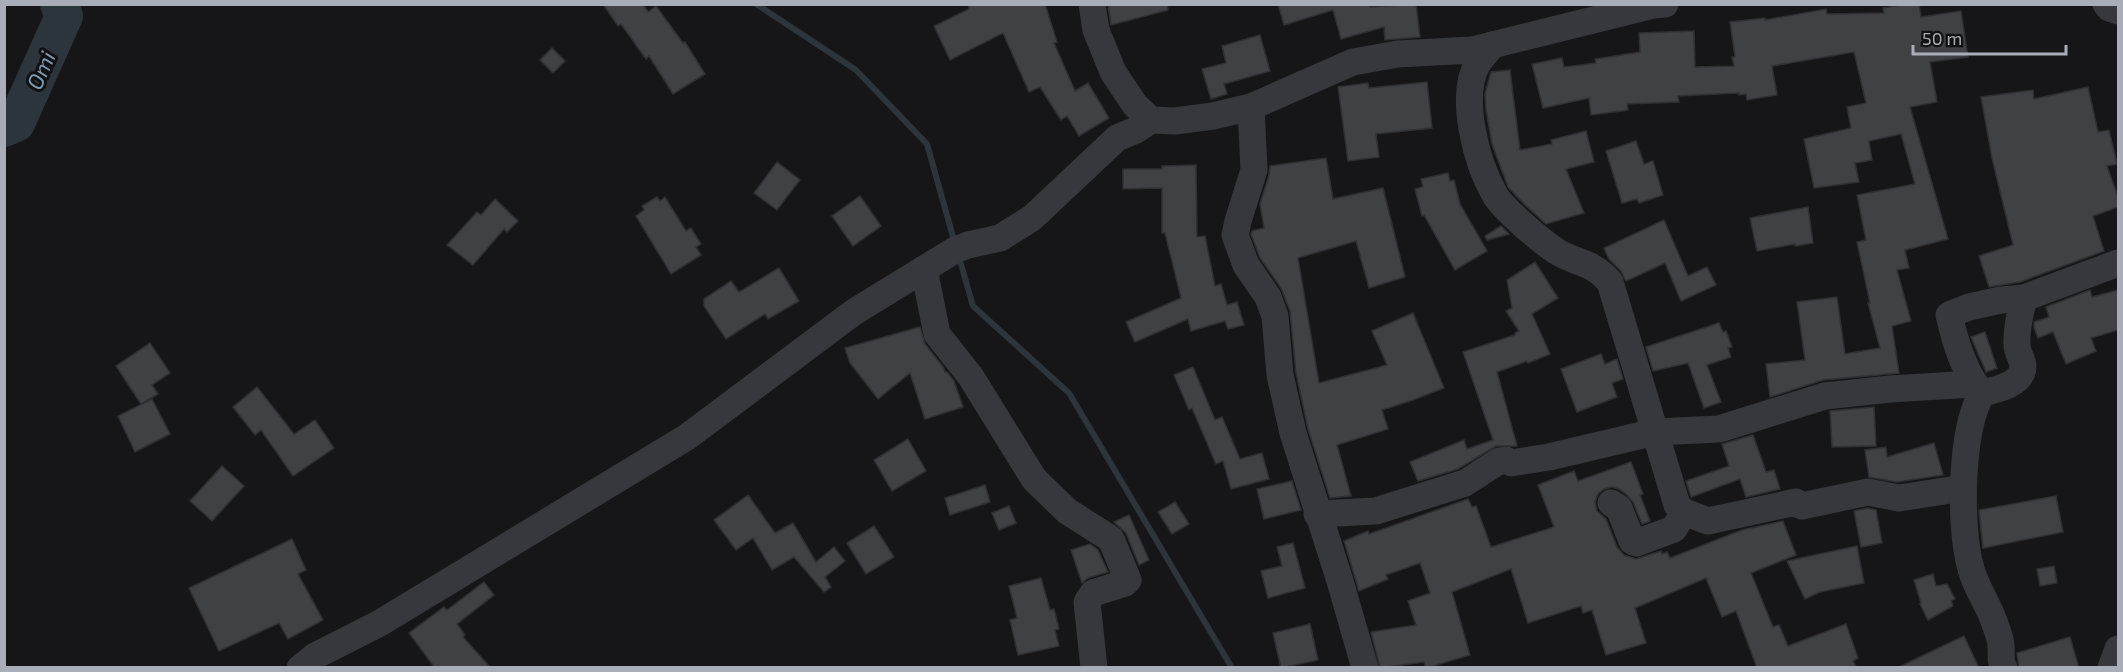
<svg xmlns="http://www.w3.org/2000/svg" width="2123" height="672" viewBox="0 0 2123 672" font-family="'Exo 2',sans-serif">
  <rect width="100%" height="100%" fill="#161618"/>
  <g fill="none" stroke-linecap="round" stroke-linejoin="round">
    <g stroke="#2c353c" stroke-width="6">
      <polyline points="756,4 856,70 927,144 955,244"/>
      <polyline points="959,257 973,306 1069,393 1232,668"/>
    </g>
    <polyline stroke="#2c353c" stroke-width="38" points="4,128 16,123 64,16 59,4"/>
  </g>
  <g fill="#404145" stroke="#303034" stroke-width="1.5">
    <polygon points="603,4 643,4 648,12 656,6 683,43 685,42 705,74 673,94 649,56 646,59 621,24 618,26"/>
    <polygon points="968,4 1045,4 1057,42 1054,43 1075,91 1088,83 1109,118 1079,136 1067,116 1061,120 1040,87 1029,92 1003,33 950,60 934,26 969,9"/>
    <polygon points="1108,4 1167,4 1168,10 1111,25"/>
    <polygon points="1278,4 1370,4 1370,7 1416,4 1420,37 1385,40 1384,27 1341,39 1333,10 1284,25"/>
    <polygon points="1906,4 1919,4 1921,17 1961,11 1968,57 1930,62 1937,102 1910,107 1948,239 1905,250 1909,268 1897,270 1911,321 1892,326 1899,373 1823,380 1770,397 1766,364 1805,360 1797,302 1837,297 1845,354 1880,348 1868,303 1870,303 1857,242 1866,240 1857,195 1915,184 1901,134 1869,141 1872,160 1855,163 1859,182 1814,188 1804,139 1851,128 1847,107 1866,103 1854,52 1772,66 1777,95 1747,100 1746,94 1739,95 1739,93 1678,96 1679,102 1627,104 1628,110 1591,115 1589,98 1543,108 1532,64 1562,58 1564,67 1596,63 1595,59 1640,52 1639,33 1694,31 1695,67 1734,66 1732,57 1735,57 1730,22 1765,18 1765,20 1826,9 1827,14 1884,13 1883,8"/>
    <polygon points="1260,35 1270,71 1224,84 1227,94 1211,99 1202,69 1226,63 1222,46"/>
    <polygon points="552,48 565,61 553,73 540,60"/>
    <polygon points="1510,70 1520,150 1552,144 1551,140 1586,131 1594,162 1566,169 1584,213 1546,224 1525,205 1508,187 1492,144 1486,110 1485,94 1491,72"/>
    <polygon points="1427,82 1432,128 1376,134 1379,157 1348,161 1338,87 1368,83 1369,88"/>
    <polygon points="2088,87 2098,132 2109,130 2117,164 2107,166 2118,197 2118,207 2093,216 2104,251 2020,282 1989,287 1979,256 2013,245 1992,158 1981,97 2033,90 2034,99"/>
    <polygon points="1636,141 1644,164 1653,161 1663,195 1639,203 1637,199 1622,203 1606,151"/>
    <polygon points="1326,158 1333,199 1383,188 1405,277 1369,288 1356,241 1298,258 1319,383 1387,365 1372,331 1413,313 1444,388 1413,400 1382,410 1388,429 1337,445 1351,496 1330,498 1308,429 1296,373 1290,311 1281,288 1260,258 1251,234 1252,231 1264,228 1260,204 1269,175 1270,166"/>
    <polygon points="777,162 800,180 777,210 754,193"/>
    <polygon points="1196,165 1197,237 1205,236 1215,286 1221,284 1227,305 1237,302 1244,325 1228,329 1225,321 1191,331 1188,319 1135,342 1126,322 1181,298 1165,233 1162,233 1162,188 1123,189 1123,169 1162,169 1162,166"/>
    <polygon points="1448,173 1450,181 1454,180 1460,204 1487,251 1455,270 1424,215 1422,216 1415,189 1423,187 1421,179"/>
    <polygon points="860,196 881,226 853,246 832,216"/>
    <polygon points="657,197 660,201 665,197 686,231 691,228 701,244 696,247 701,255 671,274 636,216 644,210 642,206"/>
    <polygon points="495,199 518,221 507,232 504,229 473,265 447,245 477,212 481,215"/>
    <polygon points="1808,207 1813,243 1795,246 1795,244 1757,251 1750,218"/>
    <polygon points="1664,220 1688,276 1707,267 1716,285 1681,301 1665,263 1626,281 1621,271 1609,259 1604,248"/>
    <polygon points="1501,226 1509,234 1487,240 1485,236"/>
    <polygon points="1535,262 1558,298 1532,314 1550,354 1528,363 1527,361 1497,372 1517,446 1496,446 1458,469 1418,481 1410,462 1464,440 1467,449 1493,440 1463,352 1515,335 1515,333 1519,331 1506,311 1512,308 1507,280"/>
    <polygon points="779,268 799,301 768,319 765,314 726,339 704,306 704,299 731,281 739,292"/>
    <polygon points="2090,290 2092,297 2118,290 2118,330 2091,338 2096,351 2066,364 2053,332 2038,338 2034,327 2034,322 2049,317 2046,307"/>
    <polygon points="1719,323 1723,332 1726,331 1732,347 1728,348 1731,357 1707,365 1721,402 1704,408 1688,363 1653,371 1646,347"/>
    <polygon points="920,327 925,344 944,368 945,372 947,372 954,381 963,407 925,419 910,373 878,399 850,363 845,348"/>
    <polygon points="1985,332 1997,368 1986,372 1971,337"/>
    <polygon points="150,343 170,373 152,385 158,394 141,404 116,366"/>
    <polygon points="1601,354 1605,364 1617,359 1623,379 1612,383 1617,397 1577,412 1561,369"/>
    <polygon points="1193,367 1215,420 1222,417 1240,459 1262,453 1269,479 1231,489 1223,461 1216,464 1192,408 1189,410 1174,375"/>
    <polygon points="257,387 294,434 315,420 334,448 293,476 261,430 255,435 233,407"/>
    <polygon points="152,399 170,434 135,452 118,416"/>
    <polygon points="1874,407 1876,446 1832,447 1830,411"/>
    <polygon points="1753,435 1766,472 1774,470 1780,489 1746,497 1740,479 1691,497 1686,481 1729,466 1722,444"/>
    <polygon points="908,439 926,471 892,491 874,460"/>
    <polygon points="1934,443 1943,475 1897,482 1869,477 1865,450 1886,447 1887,457"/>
    <polygon points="1631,462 1643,494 1640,495 1650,521 1642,524 1633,502 1627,495 1619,489 1612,487 1604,489 1598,494 1595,502 1597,511 1606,519 1617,547 1624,555 1636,559 1661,551 1662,554 1667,552 1670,558 1742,530 1783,521 1796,555 1751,573 1773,627 1779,625 1788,646 1846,624 1858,658 1853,661 1857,668 1757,668 1736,611 1722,617 1706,578 1635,608 1646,643 1606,655 1592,610 1583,613 1581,606 1528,623 1511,569 1452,592 1470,655 1426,668 1424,662 1380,668 1371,632 1416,625 1408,601 1430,593 1420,563 1386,575 1388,579 1359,591 1344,541 1368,531 1369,534 1468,499 1472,507 1476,506 1491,547 1554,527 1538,485 1574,471 1578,481"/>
    <polygon points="222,466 244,486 212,521 190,501"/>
    <polygon points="1292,481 1301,510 1264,519 1257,489"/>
    <polygon points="985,485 990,502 950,515 945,498"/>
    <polygon points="748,495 775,533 793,523 816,562 834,547 845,561 825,577 831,587 824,592 794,557 772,570 753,538 736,550 714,520"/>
    <polygon points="2056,496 2063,532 1983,548 1979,510"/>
    <polygon points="1175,502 1189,524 1172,534 1158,512"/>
    <polygon points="1009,506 1016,523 999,530 992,513"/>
    <polygon points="1868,508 1876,510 1882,543 1861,547 1854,511"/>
    <polygon points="1129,515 1149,560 1139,565 1126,533 1114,522"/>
    <polygon points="874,526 894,557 866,574 847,543"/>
    <polygon points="292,539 306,570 298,574 323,620 288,639 279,623 219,651 189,588"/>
    <polygon points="1293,543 1305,588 1268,598 1261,571 1282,566 1277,547"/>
    <polygon points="1090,544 1098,550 1108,572 1088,578 1082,583 1071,550"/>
    <polygon points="1857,546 1864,583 1820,592 1805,599 1787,561"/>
    <polygon points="2054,566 2057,583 2040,586 2037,569"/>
    <polygon points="1933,574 1936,586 1947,584 1955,599 1951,601 1953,606 1928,620 1920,604 1921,603 1914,580"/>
    <polygon points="1041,578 1050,610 1054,609 1059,629 1055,630 1059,646 1018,655 1010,620 1017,618 1009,586"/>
    <polygon points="484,582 494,595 457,624 465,635 463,637 491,668 435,668 409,633 444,607 447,610"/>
    <polygon points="1310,624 1318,660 1281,668 1273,633"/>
    <polygon points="1964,636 1979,668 1897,668 1949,643"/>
    <polygon points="2070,637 2079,668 2019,668 2017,653"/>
  </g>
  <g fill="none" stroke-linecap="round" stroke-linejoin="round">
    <g stroke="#37383d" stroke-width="27">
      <polyline points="1092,4 1096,30 1113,72 1135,105 1151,120 1175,121 1213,116 1251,107 1353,62 1398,54 1472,50 1654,5 1665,4"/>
      <polyline points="2106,4 2109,8 2118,11"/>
      <path d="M 1492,45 C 1488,51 1482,57 1478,63 C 1458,96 1477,164 1495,195 C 1504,210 1541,241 1556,251 C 1577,264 1592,261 1610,282 L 1677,505 L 1684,512 L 1708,521 L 1796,502 L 1802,506 L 1868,492 L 1899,498 L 1963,488"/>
      <polyline points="1251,107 1254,170 1238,221 1235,235 1246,265 1268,297 1275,316 1280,375 1293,433 1340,581 1365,668"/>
      <polyline points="924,269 937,334 971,377 1034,479 1067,511 1111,539 1128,580 1125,583 1093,593 1087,602 1094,668"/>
      <path d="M 1982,393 C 1964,373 1955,341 1949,315 L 1969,307 L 2001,300 L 2024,298 L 2118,263"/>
      <polyline points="1611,503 1619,508 1632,541 1636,543 1674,529 1684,512"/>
      <polyline points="1317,514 1376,511 1465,483 1499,461 1506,460 1511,463 1549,457 1655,432 1719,429 1825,396 1890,389 1973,384"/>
      <polyline points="300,668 315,656 380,623 687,437 854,312 955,250 968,245 1000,238 1032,218 1117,138 1136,130 1151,120"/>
      <path d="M 2004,668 C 1999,659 2002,655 2001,646 C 2001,639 1997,630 1995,624 C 1989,605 1976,588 1971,569 C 1959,527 1960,431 1982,393 C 1995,390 2022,385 2023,367 C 2023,360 2017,352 2017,345 C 2016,329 2020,313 2024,298"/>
      <polyline points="2111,668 2118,649"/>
    </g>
  </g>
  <g text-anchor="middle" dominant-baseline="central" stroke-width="6" stroke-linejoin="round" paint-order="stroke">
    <g font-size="22" font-style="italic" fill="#7f9bb3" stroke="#111113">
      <text transform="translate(40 70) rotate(-66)">Omi</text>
    </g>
  </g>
  <rect width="2123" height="672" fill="none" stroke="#a8adb8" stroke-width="12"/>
  <path d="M1913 45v9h153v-9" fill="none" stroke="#a8adb8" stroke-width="3"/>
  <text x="1922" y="45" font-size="18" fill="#a8adb8" stroke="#111113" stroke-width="4.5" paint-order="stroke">50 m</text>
</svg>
